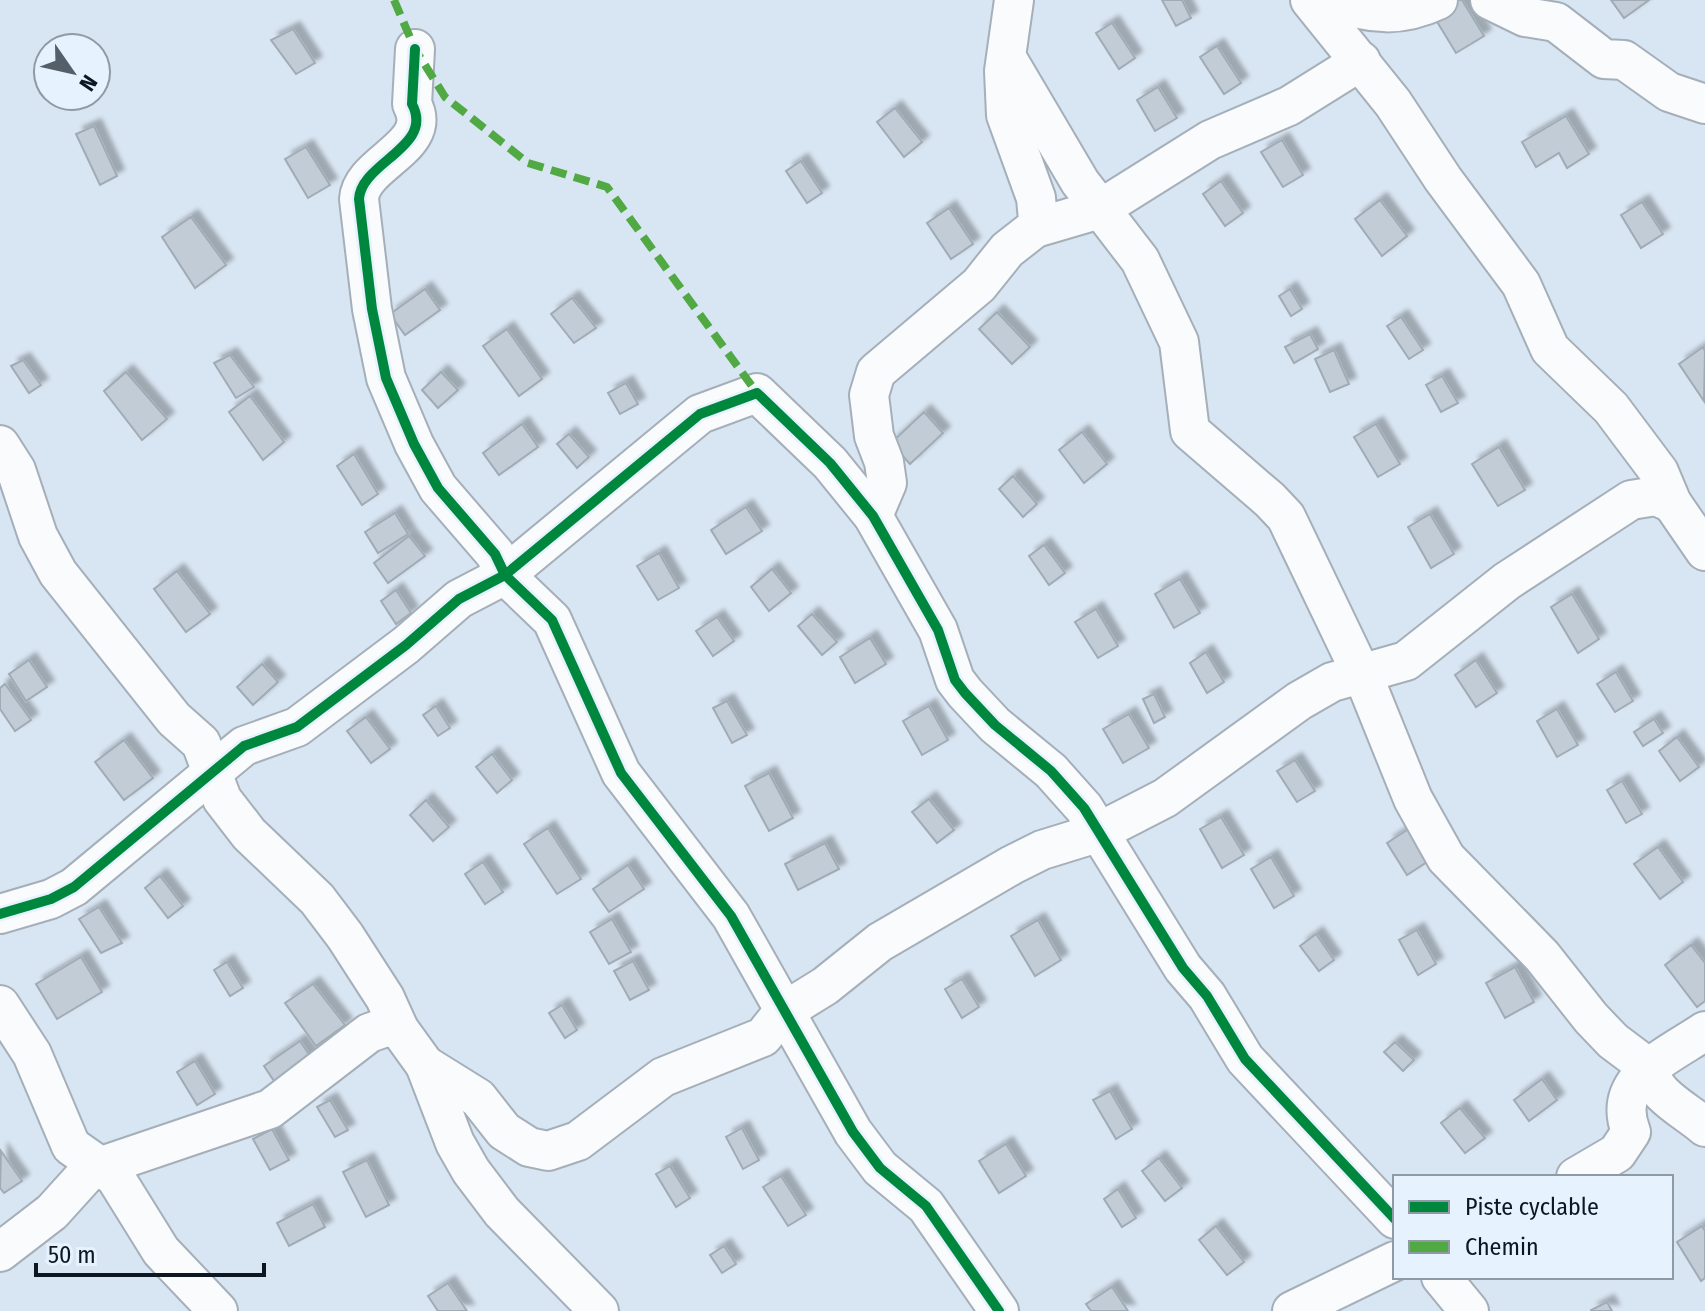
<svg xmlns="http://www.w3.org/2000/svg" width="1705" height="1311" viewBox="0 0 1705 1311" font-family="'Fira Sans Condensed',sans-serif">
  <defs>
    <filter id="shadow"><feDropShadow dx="7" dy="-7" stdDeviation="2" flood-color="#0004"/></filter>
  </defs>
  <rect width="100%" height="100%" fill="#d8e5f2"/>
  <g fill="#c1ccd7" stroke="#a0abb6" stroke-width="2" filter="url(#shadow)">
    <polygon points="1162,0 1182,0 1191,18 1176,26"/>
    <polygon points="1458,0 1462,0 1484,36 1456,53 1433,15"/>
    <polygon points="1611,0 1649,0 1624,18"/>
    <polygon points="1112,23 1135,58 1119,69 1096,33"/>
    <polygon points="293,29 315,63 296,74 271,40"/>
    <polygon points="1217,46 1241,83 1224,94 1200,57"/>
    <polygon points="1158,87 1177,118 1155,131 1137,100"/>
    <polygon points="895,108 922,142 904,157 877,122"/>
    <polygon points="1566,116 1589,154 1567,168 1559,153 1536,167 1522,142"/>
    <polygon points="94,126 117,176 100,185 76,134"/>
    <polygon points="1282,140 1303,175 1283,187 1261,152"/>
    <polygon points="306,147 330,185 308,198 285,159"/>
    <polygon points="801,161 822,193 807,203 786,171"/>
    <polygon points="1221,181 1243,213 1225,226 1203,194"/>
    <polygon points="1380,200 1407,236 1382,256 1355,219"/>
    <polygon points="1642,202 1663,234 1641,248 1621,215"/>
    <polygon points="949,208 973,244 951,259 927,223"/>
    <polygon points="191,217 226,265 195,288 162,237"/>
    <polygon points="425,289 440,310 405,335 390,314"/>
    <polygon points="1290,289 1302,309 1291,316 1279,296"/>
    <polygon points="572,298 596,328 574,343 551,314"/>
    <polygon points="997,312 1030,347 1012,364 979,329"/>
    <polygon points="1401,317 1423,350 1409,359 1387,326"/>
    <polygon points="507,329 542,379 519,396 483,346"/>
    <polygon points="1310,334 1318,349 1294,363 1285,347"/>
    <polygon points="1703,347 1705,351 1704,401 1679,364"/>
    <polygon points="1334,350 1349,384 1330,392 1315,359"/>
    <polygon points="230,355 254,387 236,398 214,363"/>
    <polygon points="23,360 41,385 29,393 11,366"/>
    <polygon points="126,372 167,419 142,440 104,391"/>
    <polygon points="441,372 458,390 438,408 422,390"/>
    <polygon points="1442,376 1458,403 1441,412 1426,385"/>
    <polygon points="626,383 638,404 620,414 608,393"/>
    <polygon points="250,396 284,442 263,460 229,412"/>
    <polygon points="924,412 943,433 910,464 891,443"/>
    <polygon points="522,424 538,447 499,475 483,453"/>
    <polygon points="1376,424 1400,464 1378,477 1354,437"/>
    <polygon points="1082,432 1107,464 1084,483 1059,450"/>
    <polygon points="569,434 589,457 577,468 557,444"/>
    <polygon points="1499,447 1525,490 1498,506 1472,464"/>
    <polygon points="354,454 378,494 362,505 337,466"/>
    <polygon points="1013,476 1037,504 1023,517 999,489"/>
    <polygon points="746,507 762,531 726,554 711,530"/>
    <polygon points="395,513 408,534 378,553 365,532"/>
    <polygon points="1430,514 1454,554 1431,568 1408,527"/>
    <polygon points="409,536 425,556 388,583 374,563"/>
    <polygon points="1044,545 1065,573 1049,585 1029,556"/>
    <polygon points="659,553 679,588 658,600 637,566"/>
    <polygon points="772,569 791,593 769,611 751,587"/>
    <polygon points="177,571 210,614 186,632 154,589"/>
    <polygon points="1180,579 1200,613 1174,628 1155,594"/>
    <polygon points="396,590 411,613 396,624 381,601"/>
    <polygon points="1572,594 1599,639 1578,653 1551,607"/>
    <polygon points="1096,609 1118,646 1098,658 1075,622"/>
    <polygon points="812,614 837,642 822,655 798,626"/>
    <polygon points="717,617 734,641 713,656 696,631"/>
    <polygon points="870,638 886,664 855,683 840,657"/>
    <polygon points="1206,652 1224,682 1207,693 1190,663"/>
    <polygon points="29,660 47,687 26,701 9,674"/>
    <polygon points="1476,660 1497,693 1476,707 1455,675"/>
    <polygon points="262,664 278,682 253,705 237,687"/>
    <polygon points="1616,672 1633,701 1615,712 1597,684"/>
    <polygon points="5,684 31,720 15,731 0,709 0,688"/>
    <polygon points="1154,694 1165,717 1154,723 1143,699"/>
    <polygon points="727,701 747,735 732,743 713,708"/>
    <polygon points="436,706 450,728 438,736 423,715"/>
    <polygon points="929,706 948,740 922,755 903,721"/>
    <polygon points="1557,709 1578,745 1557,757 1537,721"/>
    <polygon points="1129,714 1149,748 1123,763 1103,729"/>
    <polygon points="366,717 390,749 371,763 347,731"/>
    <polygon points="1654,719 1663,733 1643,746 1634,732"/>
    <polygon points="1677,737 1699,767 1680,781 1659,751"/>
    <polygon points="124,740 153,778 124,800 95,762"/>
    <polygon points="492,754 512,780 497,793 476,767"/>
    <polygon points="1295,760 1315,791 1297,802 1277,771"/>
    <polygon points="769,773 793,818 769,831 745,786"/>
    <polygon points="1622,781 1642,814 1626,823 1607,790"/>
    <polygon points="929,799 954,830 937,843 912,812"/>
    <polygon points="426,800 449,827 433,841 410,815"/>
    <polygon points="1221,817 1244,855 1222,868 1200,829"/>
    <polygon points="1413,826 1433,858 1407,875 1387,843"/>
    <polygon points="548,828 581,879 557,894 524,844"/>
    <polygon points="825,843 839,869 798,890 785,864"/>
    <polygon points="1658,847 1683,882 1660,899 1634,864"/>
    <polygon points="1271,857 1294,896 1274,908 1251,869"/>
    <polygon points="483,862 503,892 485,904 465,874"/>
    <polygon points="628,865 644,889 609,912 593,889"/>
    <polygon points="160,876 183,906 168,918 145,888"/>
    <polygon points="99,907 122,943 101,953 79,919"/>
    <polygon points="612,919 631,952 609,964 590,932"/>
    <polygon points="1038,920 1061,960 1035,976 1011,936"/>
    <polygon points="1417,930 1436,964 1418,975 1399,940"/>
    <polygon points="1316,934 1334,960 1319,971 1300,946"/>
    <polygon points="1691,945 1705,963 1705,1001 1697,1007 1665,965"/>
    <polygon points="81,957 102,992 57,1019 36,984"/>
    <polygon points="633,961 649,990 630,1000 614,971"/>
    <polygon points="227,962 243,988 230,996 214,970"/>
    <polygon points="1515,967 1534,1002 1505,1018 1486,983"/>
    <polygon points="962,979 979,1007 962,1018 945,989"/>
    <polygon points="313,984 345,1025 316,1046 285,1003"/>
    <polygon points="562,1005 577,1030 565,1038 549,1013"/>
    <polygon points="300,1041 314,1062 278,1087 264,1066"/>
    <polygon points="1395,1042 1414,1060 1403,1071 1384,1052"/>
    <polygon points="195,1061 215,1094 197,1105 177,1072"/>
    <polygon points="1542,1079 1557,1100 1529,1121 1514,1100"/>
    <polygon points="1110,1091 1132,1129 1116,1139 1093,1100"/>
    <polygon points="330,1100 348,1130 335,1137 317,1107"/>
    <polygon points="1460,1108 1485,1138 1465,1153 1441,1123"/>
    <polygon points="742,1128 759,1160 743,1169 726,1137"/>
    <polygon points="272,1129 289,1160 270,1170 253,1139"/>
    <polygon points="1006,1144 1026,1176 999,1193 979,1161"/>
    <polygon points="1,1151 22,1181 4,1193 0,1188"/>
    <polygon points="1159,1158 1182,1188 1165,1201 1142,1171"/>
    <polygon points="367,1160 389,1205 366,1217 343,1172"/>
    <polygon points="670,1166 690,1198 676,1207 656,1174"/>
    <polygon points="781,1176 806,1215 788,1226 763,1187"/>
    <polygon points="1118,1189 1136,1218 1122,1227 1104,1199"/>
    <polygon points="313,1204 325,1227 289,1246 277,1223"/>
    <polygon points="1216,1226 1244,1262 1227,1275 1199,1240"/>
    <polygon points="1702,1226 1705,1231 1705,1278 1701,1281 1677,1242"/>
    <polygon points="724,1246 736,1264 722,1273 710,1255"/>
    <polygon points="448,1283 467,1311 438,1311 428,1296"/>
    <polygon points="1112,1287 1128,1311 1091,1311 1086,1304"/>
    <polygon points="1607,1302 1612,1311 1591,1311 1591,1310"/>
  </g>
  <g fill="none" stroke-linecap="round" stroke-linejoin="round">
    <defs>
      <g id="minor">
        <polyline points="1310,0 1393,103 1443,179 1521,284 1550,349 1611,408 1659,472 1672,503 1705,551"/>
        <path d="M 1334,0 C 1370,16 1402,17 1438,0"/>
        <polyline points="1490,0 1525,17 1556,22 1604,59 1624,60 1669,92 1705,104"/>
        <path d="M 415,49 L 412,104 C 435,147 361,162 359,199 L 372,309 L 386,378 L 414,444 L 438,488 L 495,554 L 505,575 L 552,620 L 621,773 L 731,916 L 853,1132 L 880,1168 L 926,1206 L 999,1311"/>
        <path d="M 1008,60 L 1080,182 L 1140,260 L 1179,342 L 1190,431 L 1270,500 L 1286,517 L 1369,690 L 1413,799 L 1446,858 L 1542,956 L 1591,1018 L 1613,1041 L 1649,1068 C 1651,1094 1687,1111 1705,1127"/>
        <polyline points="1035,228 1100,209 1210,140 1289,106 1361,61"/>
        <polyline points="0,445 16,470 38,536 58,573 174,719 201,743 222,799 249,834 317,899 345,936 385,998 399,1029 425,1065 455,1143 471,1171 502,1212 599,1311"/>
        <polyline points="873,516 887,483 884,462 874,436 869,395 876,372 979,285 1007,250 1035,228 1038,220 1036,198 1006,115 1004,71 1014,0"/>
        <polyline points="0,914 51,899 74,887 244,746 297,727 406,645 459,599 505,575 700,414 757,393 830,463 873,516 938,630 955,680 965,693 995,725 1051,771 1084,808 1183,968 1207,996 1245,1059 1395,1219"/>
        <polyline points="0,1005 32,1054 71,1146 115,1177 161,1251 218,1311"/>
        <polyline points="425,1065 478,1098 504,1131 529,1147 548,1151 578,1141 663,1077 763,1037 783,1012 825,986 880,942 1012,865 1042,850 1097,833 1165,798 1299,701 1332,682 1406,661 1507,581 1631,500 1656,496 1672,503"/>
        <path d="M 1576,1177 L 1617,1153 L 1631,1132 C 1610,1079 1668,1056 1705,1031"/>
        <polyline points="0,1252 52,1212 90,1170 270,1109 369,1033 386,1027 399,1029"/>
        <polyline points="1441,1277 1469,1311"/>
        <polyline points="1292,1311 1395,1261"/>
      </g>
    </defs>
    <use href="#minor" stroke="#a4afb9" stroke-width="42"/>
    <use href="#minor" stroke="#f9fbfd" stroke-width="38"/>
    <polyline stroke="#50a943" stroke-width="8" stroke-dasharray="16 8" stroke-linecap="butt" points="394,0 415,49 445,97 528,163 607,187 757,393"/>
    <defs>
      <g id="cycleway">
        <path d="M 415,49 L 412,104 C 435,147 361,162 359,199 L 372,309 L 386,378 L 414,444 L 438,488 L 495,554 L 505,575 L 552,620 L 621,773 L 731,916 L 853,1132 L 880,1168 L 926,1206 L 999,1311"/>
        <polyline points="0,914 51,899 74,887 244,746 297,727 406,645 459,599 505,575 700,414 757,393 830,463 873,516 938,630 955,680 965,693 995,725 1051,771 1084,808 1183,968 1207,996 1245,1059 1395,1219"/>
      </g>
    </defs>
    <use href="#cycleway" stroke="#e6f2fd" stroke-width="15"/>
    <use href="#cycleway" stroke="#00873e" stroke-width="10"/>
  </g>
  <rect x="1393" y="1175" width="280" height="104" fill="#e6f2fd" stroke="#8f9aa5" stroke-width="2"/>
  <rect x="1409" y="1201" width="40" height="12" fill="#00873e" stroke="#8f9aa5" stroke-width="2"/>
  <text x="1465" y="1215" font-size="24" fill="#0d1721">Piste cyclable</text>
  <rect x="1409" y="1241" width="40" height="12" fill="#50a943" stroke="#8f9aa5" stroke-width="2"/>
  <text x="1465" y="1255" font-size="24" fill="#0d1721">Chemin</text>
  <g transform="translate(72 72) rotate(124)"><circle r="38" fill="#e6f2fd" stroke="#8f9aa5" stroke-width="2"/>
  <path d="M0-6L14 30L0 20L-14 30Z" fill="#545f6a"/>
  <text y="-12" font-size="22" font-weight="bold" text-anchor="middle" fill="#0d1721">N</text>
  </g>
  <path d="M36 1263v12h228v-12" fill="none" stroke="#0d1721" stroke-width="4"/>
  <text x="48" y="1263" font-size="24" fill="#0d1721" stroke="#e6f2fd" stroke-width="6" paint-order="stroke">50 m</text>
</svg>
